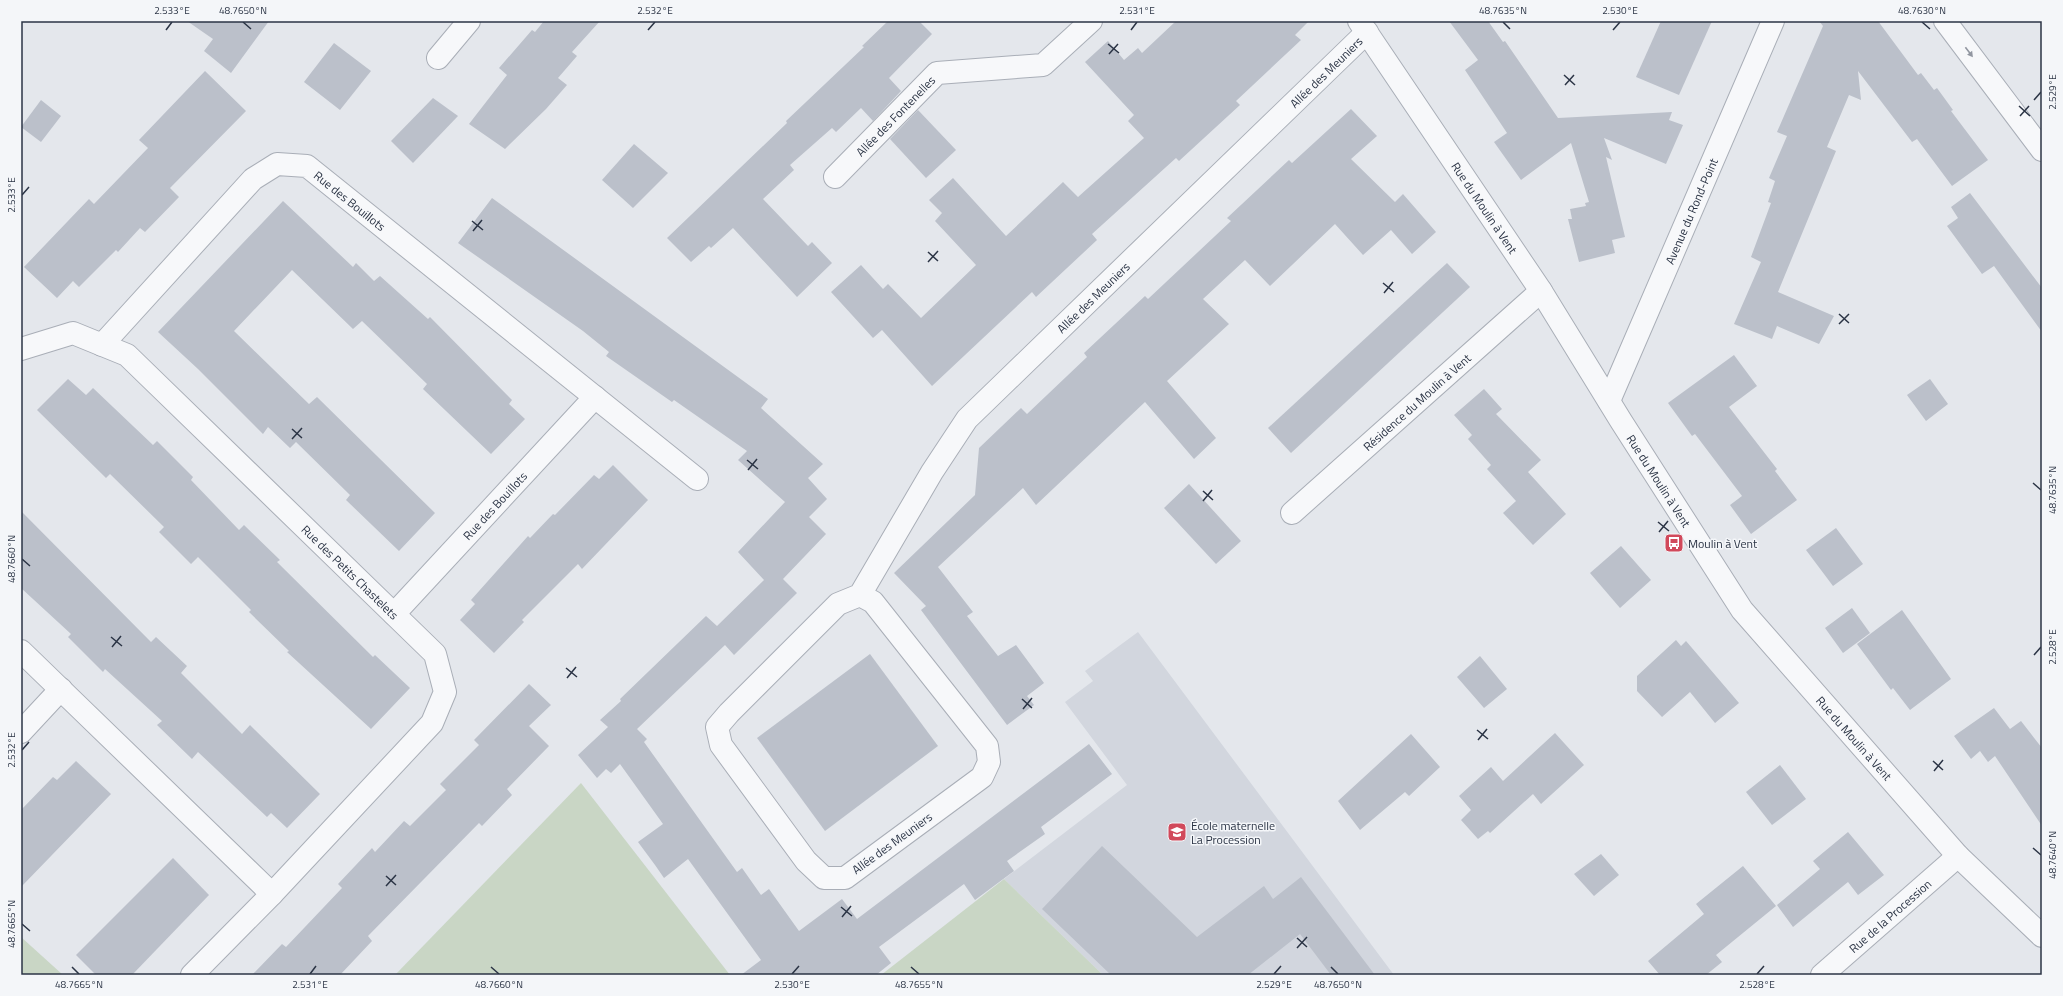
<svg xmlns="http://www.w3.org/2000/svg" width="2063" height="996" viewBox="0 0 2063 996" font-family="'Titillium Web',sans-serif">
  <rect width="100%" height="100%" fill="#e4e7ec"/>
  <polygon fill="#d2d6de" points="1138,632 1394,975 1103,975 1004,879 1127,785 1065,702 1093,681 1085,671"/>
  <g fill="#c9d6c5">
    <polygon points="581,783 730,975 395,975"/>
    <polygon points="1004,879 1103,975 881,975"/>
    <polygon points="21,937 63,975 21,975"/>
  </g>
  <g fill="#bbc0ca">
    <polygon points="187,21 269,21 231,73 204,51 213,39"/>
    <polygon points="544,21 600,21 572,52 577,56 558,78 567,85 546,109 505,149 469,124 507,75 499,68 532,30 535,32"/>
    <polygon points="888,21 919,21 932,34 889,78 901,91 873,121 861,108 836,132 832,128 790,165 794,170 763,199 808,246 812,242 832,263 797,297 733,228 711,248 709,246 691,262 667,238 787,123 786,121 864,47 862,46"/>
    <polygon points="1176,21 1309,21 1295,35 1301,40 1236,101 1240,105 1179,161 1176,158 1092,234 1097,240 1036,297 1032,292 932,386 882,330 873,338 831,292 861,265 883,289 888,284 921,318 976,265 935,221 942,213 929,200 953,178 1006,236 1063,182 1078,197 1144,138 1128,121 1134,115 1085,62 1108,41 1124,60 1138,48 1142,53"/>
    <polygon points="1449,21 1488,21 1503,42 1505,41 1558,118 1672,112 1669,120 1683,125 1666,164 1604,138 1612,160 1606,157 1625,237 1612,240 1615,253 1579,262 1568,219 1572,219 1570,209 1586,206 1585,203 1589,202 1571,143 1521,180 1494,142 1507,133 1465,70 1478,60"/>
    <polygon points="1661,21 1712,21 1679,95 1636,77"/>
    <polygon points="1819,21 1878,21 1918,75 1921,73 1934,90 1937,88 1953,110 1951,111 1988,160 1952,186 1917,139 1912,142 1858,71 1861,100 1849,95 1827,147 1836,151 1778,292 1834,316 1819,344 1777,326 1772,339 1734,324 1761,262 1751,257 1771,203 1768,202 1775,181 1769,178 1787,136 1777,132 1823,26"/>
    <polygon points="334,43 371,71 340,110 304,82"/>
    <polygon points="205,71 246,111 170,188 179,197 145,232 140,228 118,252 116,250 79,287 73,281 57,298 24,267 89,199 94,204 148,148 139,140"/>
    <polygon points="433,98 458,116 413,163 391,141"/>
    <polygon points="41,100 61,116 41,142 21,127"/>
    <polygon points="1351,109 1377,136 1351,159 1395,202 1403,194 1436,232 1412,254 1391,230 1363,255 1335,224 1270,286 1245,260 1203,299 1229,324 1167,381 1216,438 1194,459 1145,402 1036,505 1023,488 938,567 973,612 967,616 998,656 1016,645 1044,683 1027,696 1034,705 1007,725 921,610 926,606 894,573 975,495 979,448 1021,408 1027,414 1087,357 1084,353 1145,296 1148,299 1231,221 1227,218 1289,160 1292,163"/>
    <polygon points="918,110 956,150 926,178 890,139"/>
    <polygon points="634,144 668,173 633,208 602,180"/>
    <polygon points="1970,193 2042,288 2042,332 1994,266 1982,274 1947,226 1958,218 1951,207"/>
    <polygon points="492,198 768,399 761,408 823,464 808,478 827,499 809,517 826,534 783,579 797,593 734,655 725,645 637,729 647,739 644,742 737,872 742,868 761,895 769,889 799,931 842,899 857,919 1089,744 1112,774 1041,827 1045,834 1007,861 1014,871 975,900 964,884 879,947 891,963 876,975 741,975 761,960 688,859 664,878 655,865 638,842 663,824 620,764 611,773 606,769 597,778 578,755 608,727 600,720 621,701 620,699 706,616 717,626 764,580 738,552 785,502 738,460 747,451 674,400 672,402 606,356 609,352 583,331 458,243"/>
    <polygon points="283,201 353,267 356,263 374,281 380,276 428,319 430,317 512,400 509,404 525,419 491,454 423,389 427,384 362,321 353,329 292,270 234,331 309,404 317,397 435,513 399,551 346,500 350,495 296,442 290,448 268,427 263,434 198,369 158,332"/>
    <polygon points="1447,263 1470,287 1291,453 1268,428"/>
    <polygon points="1734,355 1757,386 1729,407 1777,469 1775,471 1797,500 1751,534 1730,505 1742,496 1695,434 1692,436 1668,403"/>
    <polygon points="68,379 86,395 93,388 153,445 157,441 193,477 191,480 239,530 244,525 280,560 277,562 373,657 375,655 410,688 371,729 287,652 289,651 249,612 251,610 198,557 191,564 159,532 164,527 110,474 106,478 37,410"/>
    <polygon points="1930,379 1948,404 1926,421 1907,395"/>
    <polygon points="1484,389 1502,409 1496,414 1541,460 1528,472 1566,514 1533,545 1503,513 1516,501 1487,469 1491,465 1468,439 1472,435 1454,415"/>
    <polygon points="613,465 648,500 582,569 578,564 522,620 524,622 494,653 460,620 475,604 471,600 528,536 530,538 553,514 555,515 594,475 599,479"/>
    <polygon points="1189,484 1241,541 1216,564 1164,508"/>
    <polygon points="21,511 151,642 156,637 187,666 181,673 242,734 250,725 320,794 287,828 271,813 267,817 198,752 192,759 157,725 162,721 105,669 103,672 68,637 71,634 21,588"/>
    <polygon points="1836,528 1863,564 1833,586 1806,550"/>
    <polygon points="1621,546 1651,580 1620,608 1590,573"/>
    <polygon points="1852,608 1870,633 1843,653 1825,628"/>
    <polygon points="1902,610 1951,679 1910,710 1893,688 1891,690 1857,644"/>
    <polygon points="1676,640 1681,646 1686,641 1739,703 1715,723 1690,692 1662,717 1637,691 1637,676"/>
    <polygon points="870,654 938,746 825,831 757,738"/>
    <polygon points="1480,656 1507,689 1484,708 1457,677"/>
    <polygon points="529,684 551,705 529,726 549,746 507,789 512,795 482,826 479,823 368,936 372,941 340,975 252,975 282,944 286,947 342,888 338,884 372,848 375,852 404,821 410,826 446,790 440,784 479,745 474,740"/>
    <polygon points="1994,708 2010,729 2021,721 2042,748 2042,826 1995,756 1988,762 1980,751 1971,759 1954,736"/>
    <polygon points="1555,733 1584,765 1541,804 1533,794 1490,833 1488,831 1478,839 1461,820 1471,810 1459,796 1491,767 1503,781"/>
    <polygon points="1411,734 1440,767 1409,796 1405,792 1360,830 1338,801"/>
    <polygon points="76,761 111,794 21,887 21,810 53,777 57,780"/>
    <polygon points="1780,765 1806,799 1772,825 1746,792"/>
    <polygon points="1848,832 1884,875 1858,895 1848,882 1793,927 1777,905 1820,869 1813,861"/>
    <polygon points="1102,846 1197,937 1264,886 1273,899 1301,877 1375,975 1331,975 1300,934 1248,975 1111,975 1042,909"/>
    <polygon points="1601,854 1619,875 1594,896 1574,874"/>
    <polygon points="173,858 209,895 132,975 96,975 76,955"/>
    <polygon points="1743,866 1776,906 1716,955 1722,962 1706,975 1660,975 1648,961 1704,914 1696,904"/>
  </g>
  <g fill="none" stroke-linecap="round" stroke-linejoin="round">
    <defs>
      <g id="minor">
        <path id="s1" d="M 1359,21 L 1541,291 L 1621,421 L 1742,610 L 1958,856 L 2042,936"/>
        <polyline points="1945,21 2042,150"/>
        <polyline points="438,58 469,21"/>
        <path id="s2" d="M 835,177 L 937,73 L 1043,65 L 1091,21"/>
        <path id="s3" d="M 102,345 L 253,179 L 277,164 L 307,166 L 697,479"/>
        <path id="s4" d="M 21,349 L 73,333 L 127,355 L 435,654 L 445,692 L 432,723 L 272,894 L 192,975"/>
        <path id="s5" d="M 1609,401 L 1773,21"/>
        <path id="s6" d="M 1292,513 L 1541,291"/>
        <path id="s7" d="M 860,595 L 873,602 L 987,746 L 989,762 L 982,777 L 845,878 L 824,878 L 806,861 L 721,745 L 717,727 L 729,713 L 838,604 L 860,595 L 932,472 L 967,419 L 1367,32"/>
        <path id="s8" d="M 394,614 L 595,397"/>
        <polyline points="21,651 272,894"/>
        <polyline points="21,732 61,689"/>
        <path id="s9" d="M 1822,975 L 1958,856"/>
      </g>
    </defs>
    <use href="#minor" stroke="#a9aeb7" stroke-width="24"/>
    <use href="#minor" stroke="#f7f8fa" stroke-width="22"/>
  </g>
  <defs><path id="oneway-solid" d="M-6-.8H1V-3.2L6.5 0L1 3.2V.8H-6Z"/></defs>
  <use fill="#9196a0" href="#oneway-solid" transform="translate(1969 52) rotate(53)"/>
  <path fill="none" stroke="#2b3445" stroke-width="1.5" d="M 243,22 L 251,29M 1503,22 L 1510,29M 1922,22 L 1930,29M 166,30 L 172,22M 648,30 L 655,22M 1131,30 L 1137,22M 1613,30 L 1620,22M 1108,44 L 1119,53M 1109,54 L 1118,44M 1564,75 L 1575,85M 1565,85 L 1574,75M 2034,100 L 2041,92M 2019,106 L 2030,116M 2020,116 L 2029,106M 22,195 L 29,187M 472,221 L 483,230M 473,231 L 482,220M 928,252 L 938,261M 928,262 L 938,251M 1383,283 L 1394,292M 1384,293 L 1393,282M 1839,314 L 1849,323M 1839,324 L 1849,314M 292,429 L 302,438M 292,439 L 302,428M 747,460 L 758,469M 748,470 L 757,459M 2033,483 L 2041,490M 1203,491 L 1213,500M 1203,501 L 1212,490M 1658,522 L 1669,531M 1659,532 L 1668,521M 22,559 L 30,566M 111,637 L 122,646M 112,647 L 121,636M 2034,655 L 2041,647M 566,668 L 577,677M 567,678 L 576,667M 1022,699 L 1032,708M 1023,709 L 1032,698M 1477,730 L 1488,739M 1478,740 L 1487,729M 22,750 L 29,742M 1933,761 L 1943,770M 1934,771 L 1943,760M 2033,848 L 2041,855M 386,876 L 396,885M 386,886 L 396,875M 841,907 L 852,916M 842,917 L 851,906M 22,924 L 30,931M 1297,938 L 1307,947M 1297,948 L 1307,937M 72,967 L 79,974M 491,967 L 499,974M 911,967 L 919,974M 1331,967 L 1338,974M 310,974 L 316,966M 792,974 L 799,966M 1274,974 L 1281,966M 1757,974 L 1764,966"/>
  <defs>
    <symbol id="bus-square" viewBox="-11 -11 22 22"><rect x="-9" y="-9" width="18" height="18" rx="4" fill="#d1495b" stroke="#f4f6f9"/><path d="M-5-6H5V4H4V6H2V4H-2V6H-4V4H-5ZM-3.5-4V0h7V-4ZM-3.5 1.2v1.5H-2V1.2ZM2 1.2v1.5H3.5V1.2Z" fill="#fff"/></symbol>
    <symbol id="school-square" viewBox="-11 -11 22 22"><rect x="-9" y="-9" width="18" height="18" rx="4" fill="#d1495b" stroke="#f4f6f9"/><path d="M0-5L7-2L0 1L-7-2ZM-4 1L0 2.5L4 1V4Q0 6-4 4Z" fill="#fff"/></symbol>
  </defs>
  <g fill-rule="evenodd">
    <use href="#bus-square" x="1663" y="532" width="22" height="22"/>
    <use href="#school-square" x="1166" y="821" width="22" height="22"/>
  </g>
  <g text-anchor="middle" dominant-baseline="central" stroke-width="3" stroke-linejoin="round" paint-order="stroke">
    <g font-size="12" fill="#2b3445" stroke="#f4f6f9">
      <text stroke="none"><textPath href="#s7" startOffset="1511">Allée des Meuniers</textPath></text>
      <text stroke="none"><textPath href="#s2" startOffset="86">Allée des Fontenelles</textPath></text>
      <text stroke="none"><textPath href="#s3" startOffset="338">Rue des Bouillots</textPath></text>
      <text stroke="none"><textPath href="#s1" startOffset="225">Rue du Moulin à Vent</textPath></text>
      <text stroke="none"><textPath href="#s5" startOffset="207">Avenue du Rond-Point</textPath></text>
      <text stroke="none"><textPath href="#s7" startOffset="1187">Allée des Meuniers</textPath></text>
      <text stroke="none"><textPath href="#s6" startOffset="167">Résidence du Moulin à Vent</textPath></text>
      <text stroke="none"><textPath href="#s1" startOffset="549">Rue du Moulin à Vent</textPath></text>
      <text stroke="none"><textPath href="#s8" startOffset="148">Rue des Bouillots</textPath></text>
      <text stroke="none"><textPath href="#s4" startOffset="424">Rue des Petits Chastelets</textPath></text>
      <text stroke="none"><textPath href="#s1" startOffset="873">Rue du Moulin à Vent</textPath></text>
      <text transform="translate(892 843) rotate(-36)">Allée des Meuniers</text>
      <text stroke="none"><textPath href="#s9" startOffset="90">Rue de la Procession</textPath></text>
    </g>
    <g font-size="12" fill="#2b3445" stroke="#f4f6f9" text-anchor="start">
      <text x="1688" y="543">Moulin à Vent</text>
      <text x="1191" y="825">École maternelle<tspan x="1191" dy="14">La Procession</tspan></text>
    </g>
  </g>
  <rect width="2063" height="996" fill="none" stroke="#f4f6f9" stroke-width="44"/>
  <rect x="22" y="22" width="2019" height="952" fill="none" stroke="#2b3445" stroke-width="1.5"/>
  <g font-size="10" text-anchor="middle" fill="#2b3445">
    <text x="172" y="14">2.533°E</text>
    <text x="243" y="14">48.7650°N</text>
    <text x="655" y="14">2.532°E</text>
    <text x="1137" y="14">2.531°E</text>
    <text x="1503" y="14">48.7635°N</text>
    <text x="1620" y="14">2.530°E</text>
    <text x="1922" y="14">48.7630°N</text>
    <text transform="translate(2052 92) rotate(-90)" y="4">2.529°E</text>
    <text transform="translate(11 195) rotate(-90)" y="4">2.533°E</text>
    <text transform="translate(2052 490) rotate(-90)" y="4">48.7635°N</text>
    <text transform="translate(11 559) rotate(-90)" y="4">48.7660°N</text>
    <text transform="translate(2052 647) rotate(-90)" y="4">2.528°E</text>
    <text transform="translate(11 750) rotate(-90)" y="4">2.532°E</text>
    <text transform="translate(2052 855) rotate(-90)" y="4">48.7640°N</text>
    <text transform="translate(11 924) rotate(-90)" y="4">48.7665°N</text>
    <text x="79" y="988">48.7665°N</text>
    <text x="310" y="988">2.531°E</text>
    <text x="499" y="988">48.7660°N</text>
    <text x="792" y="988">2.530°E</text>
    <text x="919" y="988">48.7655°N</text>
    <text x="1274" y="988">2.529°E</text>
    <text x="1338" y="988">48.7650°N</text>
    <text x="1757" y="988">2.528°E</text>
  </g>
</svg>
